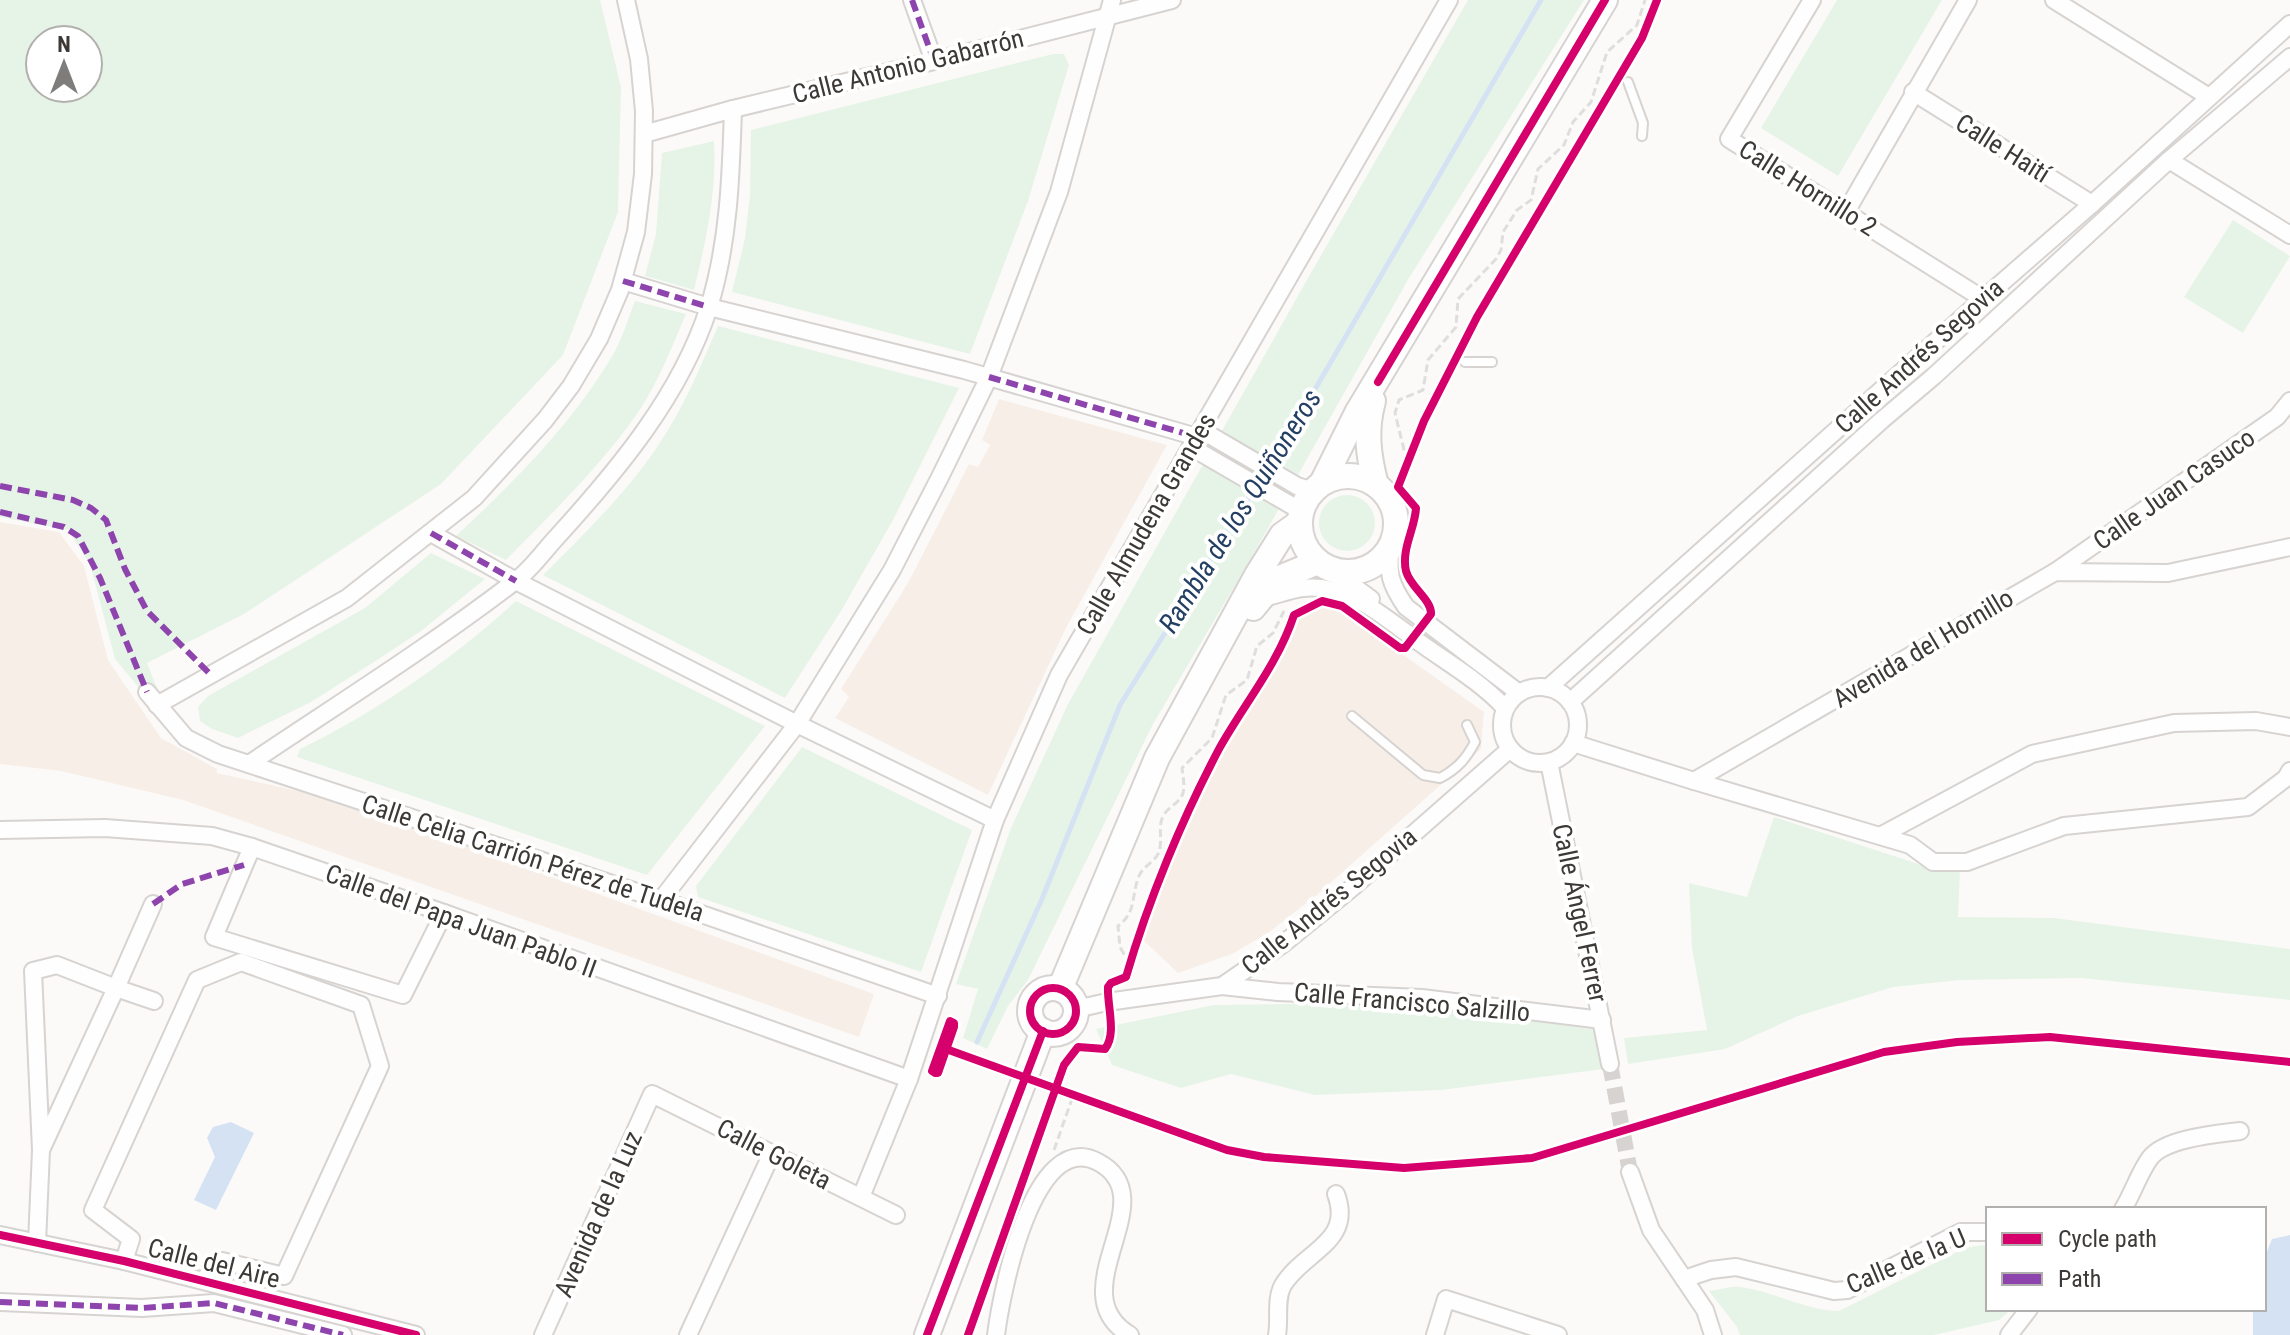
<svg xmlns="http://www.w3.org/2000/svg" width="2290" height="1335" viewBox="0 0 2290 1335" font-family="'Roboto Condensed',sans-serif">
  <rect width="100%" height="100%" fill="#fcfaf8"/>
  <g fill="#f7efe7">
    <polygon points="999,399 1167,445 1066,628 988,795 835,718 849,697 841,689 908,583 969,464 978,467 990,445 982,440"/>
    <polygon points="0,522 59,532 84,566 108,660 161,738 217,769 217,773 317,795 369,811 874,994 859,1037 183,800 61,771 0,764"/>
    <polygon points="1323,604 1340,610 1484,712 1481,749 1318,894 1268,933 1232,954 1178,973 1143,940 1171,861 1223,748 1279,657 1295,616 1315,605"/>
  </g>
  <g fill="#e6f4e7" fill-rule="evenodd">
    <path d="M 0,0 L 600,0 L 621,87 L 618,212 L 563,355 L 441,484 L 244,614 L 147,663 L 174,730 L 115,659 L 90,564 L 68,530 L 0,517 ZM 40,40 L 88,40 L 88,88 L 40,88 Z"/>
    <polygon points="1468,0 1584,0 1409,278 1250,560 1153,724 1028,980 1008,1006 987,1049 963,1038 978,989 956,984 1011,828 1068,704 1308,278"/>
    <polygon points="1837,0 1942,0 1838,176 1761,128"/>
    <polygon points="1053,54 1064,54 1069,65 1028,201 970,354 732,292 745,238 750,195 751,130"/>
    <path d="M 714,141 C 717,192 706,241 694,290 L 645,276 L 656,234 L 662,153 Z"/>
    <polygon points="2233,220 2290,256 2243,333 2184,297"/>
    <path d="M 635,301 L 686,314 C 672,347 658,383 637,414 C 600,467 551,514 506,560 L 456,536 C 515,481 573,423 614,353 C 623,337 628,318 635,301 Z"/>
    <path d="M 718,326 L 959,388 L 893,520 L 841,611 L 785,698 L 543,575 C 585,533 629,491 661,441 C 685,405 701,365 718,326 Z"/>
    <circle cx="1347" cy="523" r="28"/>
    <polygon points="431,553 485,579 421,631 374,662 311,702 238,738 212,729 200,721 198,707 208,696 365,608"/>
    <path d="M 516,601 L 765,726 L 647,875 L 297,757 L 300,749 C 378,711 452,659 516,601 Z"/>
    <polygon points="802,747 972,830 921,972 698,897 696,886"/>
    <polygon points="1774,817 1940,871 1960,870 1958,917 2054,918 2290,949 2290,1000 2082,978 1960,980 1893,987 1798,1016 1725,1049 1628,1064 1624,1038 1707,1030 1692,948 1689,883 1747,897"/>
    <polygon points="1360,1003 1438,1006 1597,1030 1604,1069 1441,1090 1315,1095 1231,1074 1181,1088 1112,1065 1096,1029 1214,1005"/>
    <path d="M 1982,1245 L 1988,1247 L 1988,1309 L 2012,1309 L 1999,1320 L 1934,1335 L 1740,1335 L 1737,1327 L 1709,1291 C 1719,1290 1730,1286 1740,1287 C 1774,1291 1804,1310 1839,1311 L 1965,1248 Z"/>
  </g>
  <g fill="#d5e2f4">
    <polygon points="231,1122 254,1133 216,1210 194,1200 215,1157 207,1138 213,1127"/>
    <polygon points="2290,1235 2290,1335 2253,1335 2253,1309 2264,1309 2264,1259 2272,1239"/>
  </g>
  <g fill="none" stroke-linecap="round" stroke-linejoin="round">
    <polyline stroke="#d5e2f4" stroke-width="5" points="977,1042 1042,899 1120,705 1292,429 1541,0"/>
    <polyline stroke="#d6d3d1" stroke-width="16" stroke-dasharray="16 8" stroke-linecap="butt" points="1610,1064 1630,1172"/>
    <defs>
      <g id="lane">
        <polyline points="1628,82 1643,123 1642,136"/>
        <polyline points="1465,362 1492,362"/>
        <path d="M 1352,716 L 1423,775 L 1440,778 C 1457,769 1466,759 1475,742 L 1467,725"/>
      </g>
      <g id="street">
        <polyline points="912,0 934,61"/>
        <polyline points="1812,0 1729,139 1983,299"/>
        <polyline points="2054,0 2209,97"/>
        <polyline points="1913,92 2092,204"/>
        <polyline points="644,134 733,109 934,61 1172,0"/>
        <polyline points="2169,160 2290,235"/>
        <polyline points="1846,212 1968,0"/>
        <polyline points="623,281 709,307 964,370 1197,437"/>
        <polyline points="1201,430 1297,486 1313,491"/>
        <polyline points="1191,447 1301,511"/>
        <polyline points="431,533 516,581 797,724 995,820"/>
        <path d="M 1391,545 C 1387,573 1390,584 1406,607 L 1519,693"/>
        <polyline points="1330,569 1371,599"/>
        <polyline points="2055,572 2277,417 2290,401"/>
        <path d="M 1262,598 C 1283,594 1299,585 1321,588 C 1355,592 1386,618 1412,637 C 1444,661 1478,679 1505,708"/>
        <circle cx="1540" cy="725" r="38"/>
        <polyline points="1548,688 1983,299 2092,204 2290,24"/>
        <polyline points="147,692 186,738 218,754 661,900 938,996"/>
        <polyline points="1570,702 1882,420 1934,376 2169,160 2290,57"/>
        <polyline points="157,705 347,598 474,498 545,420 571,386 599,339 620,290 636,232 643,174 644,111 639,59 626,0"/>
        <polyline points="1573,743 1694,781 2055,572 2168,573 2290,547"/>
        <polyline points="1549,762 1610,1064"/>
        <path d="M 249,764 C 338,704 429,647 514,582 C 530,571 543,552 556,538 C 617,471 681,395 709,307 C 729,242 731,175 733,109"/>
        <polyline points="1694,781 1910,845 1933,862 1967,862 2064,826 2248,807 2286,778 2290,771"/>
        <polyline points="0,830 105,828 212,836 252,847 444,913 909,1079"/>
        <polyline points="1880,836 2032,754 2174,723 2256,721 2290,727"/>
        <polyline points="252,847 214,937 403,995 444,913"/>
        <polyline points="661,900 797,724 892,570 940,477 989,377 1059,192 1112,0"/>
        <polyline points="153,904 116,988 154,1001"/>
        <polyline points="1222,986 1278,992 1422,998 1602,1020"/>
        <polyline points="1076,1009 1107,1002 1222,986 1283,944 1353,887 1510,749"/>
        <polyline points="1630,1172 1651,1230 1705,1310 1713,1335"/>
        <polyline points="861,1197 909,1079 995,820 1059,675 1449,0"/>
        <path d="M 2123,1209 C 2133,1193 2139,1173 2150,1158 C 2165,1138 2217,1134 2240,1131"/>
        <polyline points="0,1235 124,1261 416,1335"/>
        <polyline points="37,1243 41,1150 33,971 57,965 116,988 41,1150"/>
        <polyline points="124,1261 131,1239 93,1210 197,980 241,962 361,1005 380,1066 284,1276 222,1261 203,1280"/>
        <polyline points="1684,1279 1711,1270 1736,1267 1834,1291 1847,1290 1961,1232 1988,1232"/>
        <polyline points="0,1302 142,1308 214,1303 343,1335"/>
        <polyline points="543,1335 652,1094 896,1215"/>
        <polyline points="688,1335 772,1153"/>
        <path d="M 996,1335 C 1001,1295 1033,1127 1098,1162 C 1168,1199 1057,1292 1130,1335"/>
        <path d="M 1277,1335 C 1280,1319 1275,1299 1283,1285 C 1304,1251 1354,1242 1336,1194"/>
        <polyline points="1435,1335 1446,1299 1558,1335"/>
        <polyline points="2009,1335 2029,1309"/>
      </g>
      <g id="secondary">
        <path d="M 1373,401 C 1365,430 1368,455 1376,485"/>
        <circle cx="1348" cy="524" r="48"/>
        <polyline points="1322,483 1357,413 1605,0"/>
        <polyline points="1253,608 1277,579 1318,562"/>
        <circle cx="1053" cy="1011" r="23"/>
        <polyline points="1060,989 1157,758 1257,575 1282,535 1300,522"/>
        <polyline points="927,1335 1043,1031"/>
      </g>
    </defs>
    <use href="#lane" stroke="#d6d3d1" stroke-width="12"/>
    <use href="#street" stroke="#d6d3d1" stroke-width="20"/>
    <use href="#secondary" stroke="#d6d3d1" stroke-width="28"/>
    <g stroke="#dedede" stroke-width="3" stroke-dasharray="8 4" stroke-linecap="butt">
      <polyline points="1407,462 1395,413 1399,400 1423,390 1428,360 1456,327 1458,299 1496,259 1501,250 1503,232 1517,210 1531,200 1538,169 1564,145 1573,122 1591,102 1607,52 1637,25 1645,0"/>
      <path d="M 1130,965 L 1120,947 L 1118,926 C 1137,912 1131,895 1139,876 C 1144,864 1159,861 1160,847 C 1162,836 1158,827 1163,816 C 1168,807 1180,803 1183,793 C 1185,784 1183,777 1182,768 L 1212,738 L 1226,695 L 1247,680 L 1257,646 L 1273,633 L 1284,611"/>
      <polyline points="1054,1150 1073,1096"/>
    </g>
    <use href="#lane" stroke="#fffefe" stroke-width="8"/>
    <use href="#street" stroke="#fffefe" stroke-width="16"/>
    <use href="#secondary" stroke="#fffefe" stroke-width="24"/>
    <g stroke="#8e44ad" stroke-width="6" stroke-dasharray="12 6" stroke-linecap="butt">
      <polyline points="912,0 934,61"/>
      <polyline points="623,281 709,307"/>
      <polyline points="989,377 1197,437"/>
      <polyline points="0,486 73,500 91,508 106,520 125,569 147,611 211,675"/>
      <polyline points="0,512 64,527 78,536 100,578 147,692"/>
      <polyline points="431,533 516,581"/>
      <polyline points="153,904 182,884 244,865"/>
      <polyline points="0,1302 142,1308 214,1303 343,1335"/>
    </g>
    <defs>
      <g id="cycleway">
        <polyline points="1378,382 1605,0"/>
        <circle cx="1053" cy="1011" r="23"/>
        <polygon points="950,1021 954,1023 954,1027 938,1073 935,1073 932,1071"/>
        <polyline points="946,1049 1227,1150 1264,1157 1404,1168 1532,1158 1884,1052 1957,1042 2050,1037 2290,1062"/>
        <polyline points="0,1235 124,1261 416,1335"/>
        <polyline points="927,1335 1043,1031"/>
        <path d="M 968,1335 L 1064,1065 L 1078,1047 L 1105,1049 C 1117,1034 1107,1006 1108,987 L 1111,983 L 1126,977 C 1148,901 1182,819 1219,749 C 1244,704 1278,664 1294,615 L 1322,601 L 1342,606 L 1400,648 L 1405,648 L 1431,614 C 1432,600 1410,587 1406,571 C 1401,549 1415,529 1416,508 L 1398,487 L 1424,421 L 1477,317 L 1642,38 L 1657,0"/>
      </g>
    </defs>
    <use href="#cycleway" stroke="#fff" stroke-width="13"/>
    <use href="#cycleway" stroke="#d6006c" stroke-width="8"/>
  </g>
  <g text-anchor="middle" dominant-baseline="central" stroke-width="8" stroke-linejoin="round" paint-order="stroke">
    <g font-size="26" fill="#3c3937" stroke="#fff">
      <text transform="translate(908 66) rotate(-14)">Calle Antonio Gabarrón</text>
      <text transform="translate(2003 148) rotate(32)">Calle Haití</text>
      <text transform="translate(1808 188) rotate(32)">Calle Hornillo 2</text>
      <text transform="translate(1919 356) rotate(-42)">Calle Andrés Segovia</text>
      <text transform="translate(2174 489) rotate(-35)">Calle Juan Casuco</text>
      <text transform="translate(1146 524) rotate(-60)">Calle Almudena Grandes</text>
      <text transform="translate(1923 648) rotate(-31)">Avenida del Hornillo</text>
      <text transform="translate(533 858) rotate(18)">Calle Celia Carrión Pérez de Tudela</text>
      <text transform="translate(1329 901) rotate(-39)">Calle Andrés Segovia</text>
      <text transform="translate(1580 913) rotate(78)">Calle Ángel Ferrer</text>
      <text transform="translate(461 921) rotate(20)">Calle del Papa Juan Pablo II</text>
      <text transform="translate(1412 1002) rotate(5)">Calle Francisco Salzillo</text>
      <text transform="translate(774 1154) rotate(27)">Calle Goleta</text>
      <text transform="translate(598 1214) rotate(-66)">Avenida de la Luz</text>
      <text transform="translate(1906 1261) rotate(-23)">Calle de la U</text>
      <text transform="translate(214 1263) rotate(14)">Calle del Aire</text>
    </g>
    <g font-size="28" font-style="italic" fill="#233f63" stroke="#fff">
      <text transform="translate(1240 511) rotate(-58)">Rambla de los Quiñoneros</text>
    </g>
  </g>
  <rect x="1986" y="1207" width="280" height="104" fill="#ffffff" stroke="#b1b0af" stroke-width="2"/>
  <rect x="2002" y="1233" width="40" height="12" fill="#d6006c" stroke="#b1b0af" stroke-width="2"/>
  <text x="2058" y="1247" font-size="24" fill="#3c3937">Cycle path</text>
  <rect x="2002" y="1273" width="40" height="12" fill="#8e44ad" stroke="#b1b0af" stroke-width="2"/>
  <text x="2058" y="1287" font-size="24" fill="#3c3937">Path</text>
  <g transform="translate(64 64)"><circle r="38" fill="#ffffff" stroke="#b1b0af" stroke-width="2"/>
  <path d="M0-6L14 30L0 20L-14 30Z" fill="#7f7d7b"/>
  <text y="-12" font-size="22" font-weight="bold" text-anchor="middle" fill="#3c3937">N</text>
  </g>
</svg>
